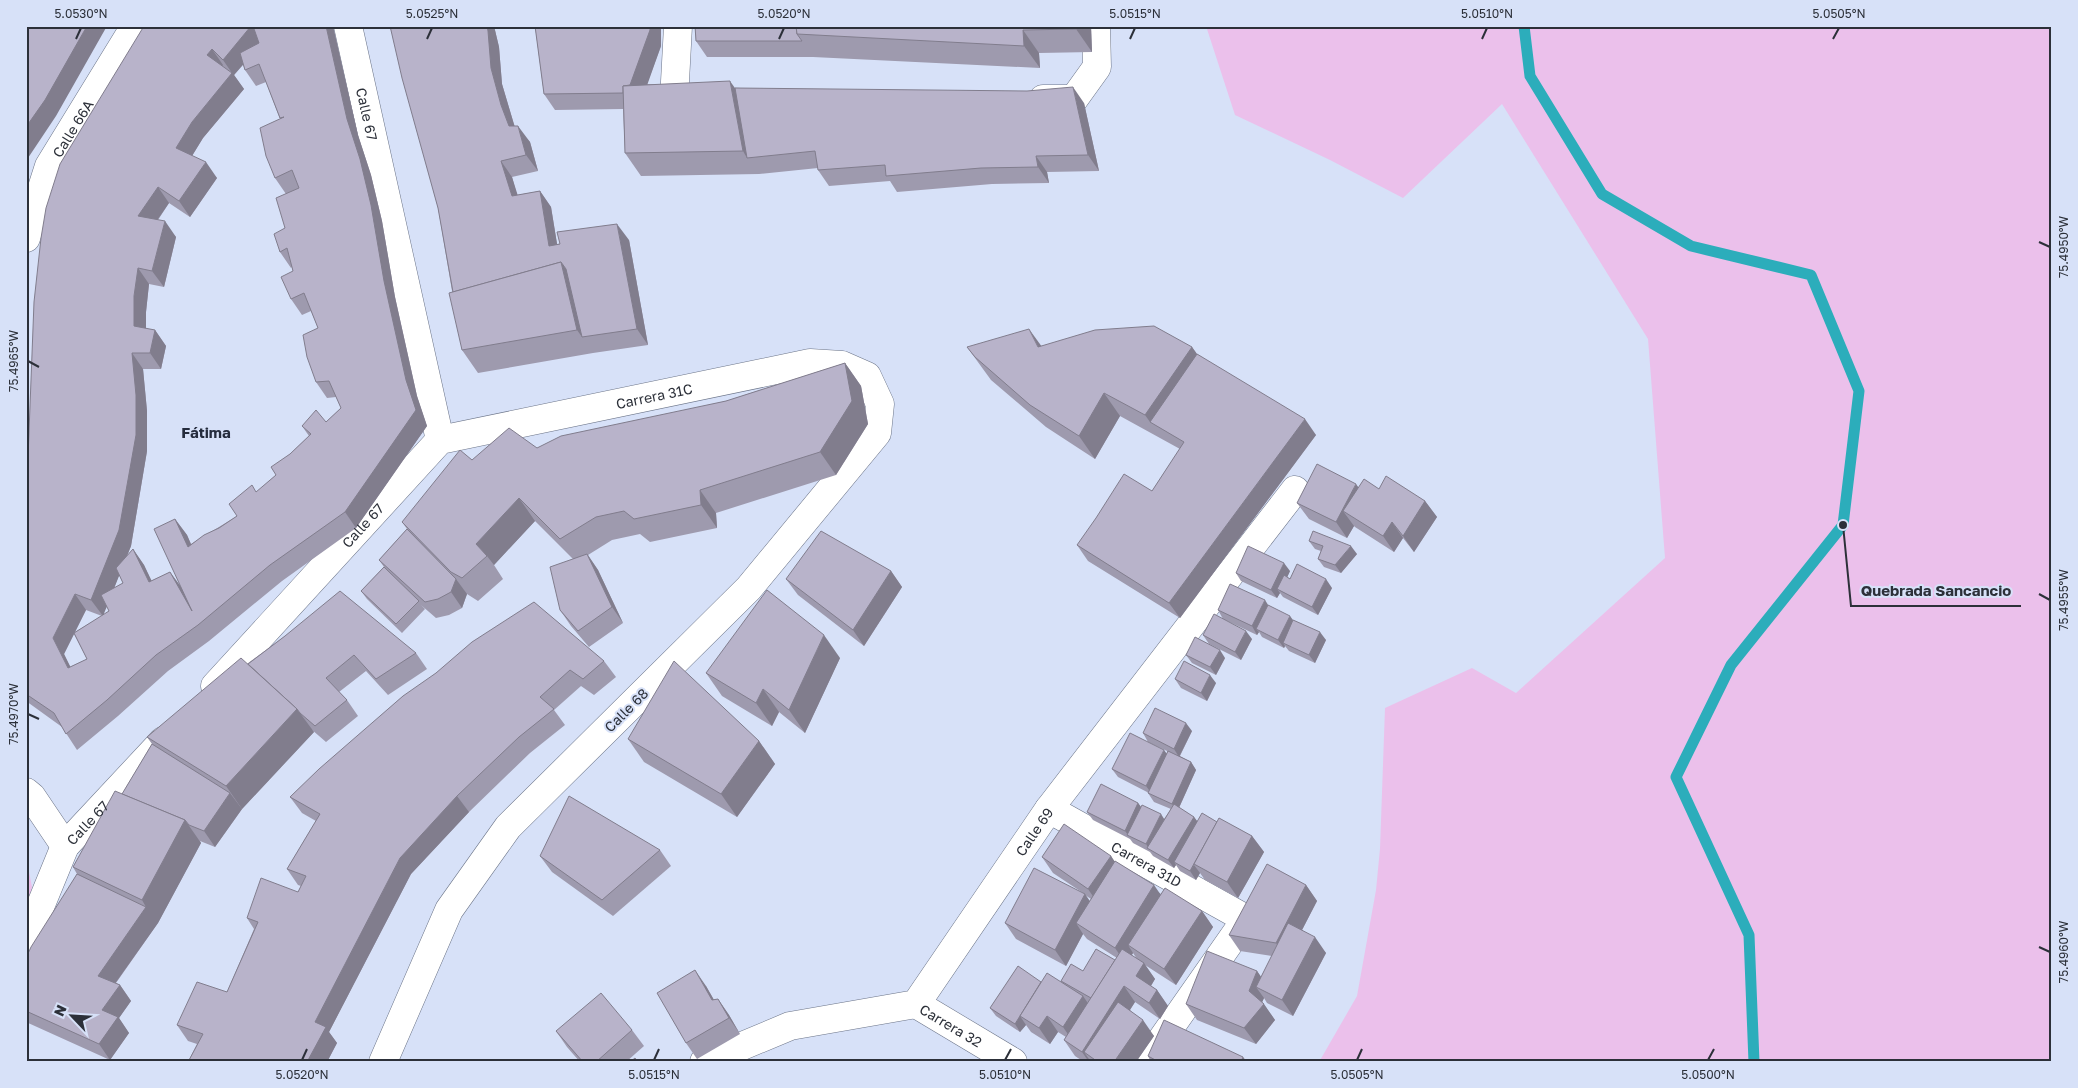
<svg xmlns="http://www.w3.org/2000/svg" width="2078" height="1088" viewBox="0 0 2078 1088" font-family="'Golos Text',sans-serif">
  <rect width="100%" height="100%" fill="#d7e1f8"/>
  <g fill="#ebc0eb">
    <polygon points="1206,26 2052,26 2052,1062 1319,1062 1357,996 1376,890 1380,849 1385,708 1472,668 1516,693 1665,558 1648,339 1502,104 1403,198 1330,160 1235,115"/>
    <polygon points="26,857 32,887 26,916"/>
  </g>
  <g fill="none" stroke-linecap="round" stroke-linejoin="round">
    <polyline stroke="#2cadbb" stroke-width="11" points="1524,26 1530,76 1602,194 1691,246 1811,275 1859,391 1843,525 1731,665 1676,777 1749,935 1754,1062"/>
    <defs>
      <g id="minor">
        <path id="s1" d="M 348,26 L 440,440"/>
        <polyline points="678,26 674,100 695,100"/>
        <polyline points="1043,99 1074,99 1097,67 1096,26"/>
        <path id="s2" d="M 26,238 L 49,166 L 135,26"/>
        <path id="s3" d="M 1049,809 L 1246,919 L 1146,1062"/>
        <path id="s4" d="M 916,1004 L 1013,1062"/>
        <path id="s5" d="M 704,1062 L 790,1026 L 916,1004 L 1049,809 L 1295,490"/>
      </g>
      <g id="tertiary">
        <path id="s6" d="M 215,686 L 440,440 L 810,363 L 842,365 L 867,376 L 880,404 L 877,433 L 749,588 L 508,827 L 449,910 L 383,1062"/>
        <polyline points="26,792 32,797 65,846"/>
        <path id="s7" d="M 26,941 L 65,846 L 163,741"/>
      </g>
    </defs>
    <use href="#minor" stroke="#6b7488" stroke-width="29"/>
    <use href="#tertiary" stroke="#6b7488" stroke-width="29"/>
    <use href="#minor" stroke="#fff" stroke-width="28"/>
    <use href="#tertiary" stroke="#fff" stroke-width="28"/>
  </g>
  <g fill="#9e9aae" fill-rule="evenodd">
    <path d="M 144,26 L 333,26 L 358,135 L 371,175 L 382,221 L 395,297 L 417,396 L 427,426 L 356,528 L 282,581 L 209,641 L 168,671 L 118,716 L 77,750 L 62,727 L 26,701 L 26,510 ZM 243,65 L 245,70 L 256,86 L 266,82 L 280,119 L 275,178 L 286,194 L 285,228 L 280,252 L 291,268 L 292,267 L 293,271 L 291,299 L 302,315 L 311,311 L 318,328 L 316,382 L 327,398 L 336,397 L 341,408 L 326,422 L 302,426 L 309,436 L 290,454 L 276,475 L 257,492 L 237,516 L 191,544 L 187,535 L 175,519 L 181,587 L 170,572 L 151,581 L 144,565 L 133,549 L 127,556 L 131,546 L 147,451 L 147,411 L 143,369 L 161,369 L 166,346 L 155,330 L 146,329 L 146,312 L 149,284 L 164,287 L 176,237 L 158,220 L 169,203 L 190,217 L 217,178 L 192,156 L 203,138 L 244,89 L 234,75 ZM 119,575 L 123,583 L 114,588 ZM 107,606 L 109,611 L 103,616 L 104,611 ZM 86,610 L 102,616 L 75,632 ZM 74,634 L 87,659 L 70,667 L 64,654 Z"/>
    <polygon points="390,26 494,26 499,47 502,84 513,121 514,126 530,142 538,171 512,177 517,195 540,191 551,207 557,244 629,240 648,345 593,353 478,373 462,350 438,208"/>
    <polygon points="535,26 661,26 661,46 647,84 1084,103 1099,171 1047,172 1049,183 992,184 897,192 890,181 829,186 818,170 818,168 759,174 641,176 625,153 623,109 555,110 544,94"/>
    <polygon points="695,26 1091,26 1092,52 1039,53 1040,68 813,57 707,57 696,41"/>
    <polygon points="967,347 1192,347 1197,354 1316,435 1180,618 1088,561 1077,545 1152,491 1180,449 1120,416 1095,459 1046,427 991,380"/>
    <polygon points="845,363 861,386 868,424 836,475 716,513 717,528 650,542 640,534 612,540 588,555 598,570 623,623 589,647 571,626 560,610 573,559 535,521 494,565 503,579 478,601 467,594 462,608 449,615 436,618 421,605 425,609 402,633 367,599 361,591 384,567 379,560 407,529 402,522 472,460 537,448 726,401"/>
    <polygon points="1358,488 1379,489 1425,501 1437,517 1414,552 1403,538 1394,552 1355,527 1354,526 1347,538 1309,519 1297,503"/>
    <polygon points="1309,541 1357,554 1341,573 1324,567 1318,559 1321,551 1315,549"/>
    <polygon points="891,571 902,587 864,646 798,595 786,579"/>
    <polygon points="1290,571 1287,577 1290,579 1332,588 1318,615 1283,597 1280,593 1277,598 1241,581 1236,573"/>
    <polygon points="1268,605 1326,640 1315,663 1289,651 1285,646 1284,648 1262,637 1259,632 1257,635 1223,619 1218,610"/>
    <polygon points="1203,635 1252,639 1241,660 1209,644"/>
    <polygon points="285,636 416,653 427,669 388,695 366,671 339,692 347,700 358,716 326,742 311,729 314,732 242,809 215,847 200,841 201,843 158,923 116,983 120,985 131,1001 119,1018 129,1033 110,1060 26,1022 26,958 77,874 73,867 122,794 152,744 147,737"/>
    <polygon points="1186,655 1225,658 1216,675 1192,663"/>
    <polygon points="840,658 805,733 779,712 772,726 722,696 706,673"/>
    <polygon points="604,661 616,677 594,695 581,686 554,710 565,725 530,753 469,812 411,874 329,1032 337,1043 327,1062 188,1062 197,1044 188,1041 177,1025 227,992 254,929 247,918 298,892 301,886 298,885 287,869 316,821 302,813 290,797 403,696"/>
    <polygon points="1175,679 1216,683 1207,701 1181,688"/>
    <polygon points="1192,731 1180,756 1191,762 1196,770 1179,808 1194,817 1197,821 1217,822 1252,836 1264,852 1238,898 1205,880 1200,873 1196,880 1180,871 1176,865 1174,868 1153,856 1150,852 1133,843 1130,839 1093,820 1087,812 1138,803 1141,807 1164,819 1171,809 1154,802 1148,793 1149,793 1118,777 1112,769 1167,753 1167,751 1148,742 1143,733"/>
    <polygon points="628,739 759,741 775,764 737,817 644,762"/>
    <polygon points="660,850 671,866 613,916 552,872 540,856"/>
    <path d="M 1111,856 L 1114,862 L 1161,894 L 1202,911 L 1213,927 L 1176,985 L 1145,965 L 1155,979 L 1151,986 L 1157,990 L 1168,1006 L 1160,1019 L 1135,1002 L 1130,1010 L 1154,1036 L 1136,1062 L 1084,1062 L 1075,1056 L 1064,1040 L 1066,1037 L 1058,1032 L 1050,1044 L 1031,1032 L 1026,1025 L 1020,1032 L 996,1016 L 990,1008 L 1041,982 L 1062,983 L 1061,981 L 1083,971 L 1115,960 L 1117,958 L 1087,939 L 1083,934 L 1066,966 L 1016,939 L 1005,923 L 1083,893 L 1053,873 L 1042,857 ZM 1085,895 L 1091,899 L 1090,902 ZM 1133,953 L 1137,959 L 1132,955 Z"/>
    <polygon points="1306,885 1317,901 1302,930 1326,953 1293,1016 1267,1003 1264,998 1262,1002 1275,1020 1256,1044 1197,1020 1186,1004 1257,971 1261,977 1272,956 1240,951 1229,935"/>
    <polygon points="706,986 714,1000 718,999 729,1015 740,1034 697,1059 686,1043"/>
    <polygon points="632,1030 644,1046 626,1062 580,1062 567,1047 556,1031"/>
    <polygon points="1148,1056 1247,1062 1151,1062"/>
  </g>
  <g fill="#817d8d">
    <polygon points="87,26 107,26 56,116 28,158 26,163 26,127"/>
    <polygon points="251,26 253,26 263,41 234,75 244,89 203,138 187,164 176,148 192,122 232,73 223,60"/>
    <polygon points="326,26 333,26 358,135 371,175 382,221 395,297 417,396 427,426 356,528 345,512 406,380"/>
    <polygon points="487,26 494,26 499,47 502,84 513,121 520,142 509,126 501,105 491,68"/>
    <polygon points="650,26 661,26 661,46 639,108 627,92"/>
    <polygon points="1076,26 1091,26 1092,52 1076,29"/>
    <polygon points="1023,30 1039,53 1040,68 1024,46"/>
    <polygon points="212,49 223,65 218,71 207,55"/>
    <polygon points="730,81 746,104 747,158 743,151"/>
    <polygon points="1073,87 1084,103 1099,171 1088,155"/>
    <polygon points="518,126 530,142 538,171 526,155"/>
    <polygon points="1036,156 1047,172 1049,183 1038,167"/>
    <polygon points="501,161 512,177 523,212 512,196"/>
    <polygon points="206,162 217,178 190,217 179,201"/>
    <polygon points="158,187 169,203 149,232 138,216"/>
    <polygon points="540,191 551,207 560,262 549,246"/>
    <polygon points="165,221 176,237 164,287 152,271"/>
    <polygon points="617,224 629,240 648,345 637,329"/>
    <polygon points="561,262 577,285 582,337 577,330"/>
    <polygon points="138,268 149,284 146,312 146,342 134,326 134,296"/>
    <polygon points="1029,329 1045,351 1038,347"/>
    <polygon points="155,330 166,346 161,369 150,353"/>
    <polygon points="1192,347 1208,370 1150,422 1145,415"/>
    <polygon points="132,353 143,369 147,411 147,451 131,546 103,616 91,600"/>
    <polygon points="845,363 861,386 868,424 836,475 820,452"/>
    <polygon points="1104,393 1120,416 1095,459 1079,436"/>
    <polygon points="1305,419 1316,435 1180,618 1169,603"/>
    <polygon points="1356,484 1367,499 1343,511 1354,526 1347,538 1336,522"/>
    <polygon points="700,490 716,513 717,528 701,505"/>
    <polygon points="519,498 535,521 494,565 487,556 476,544"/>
    <polygon points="1425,501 1437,517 1414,552 1403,536"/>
    <polygon points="175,519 187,535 199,563 188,547"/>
    <polygon points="1392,522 1403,538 1394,552 1383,536"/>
    <polygon points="1351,546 1357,554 1341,573 1335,565"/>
    <polygon points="133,549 144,565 160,598 149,582"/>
    <polygon points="587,554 598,570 623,623 612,607"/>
    <polygon points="1284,563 1290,571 1281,591 1277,589 1280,593 1277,598 1271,590"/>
    <polygon points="891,571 902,587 864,646 853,630"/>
    <polygon points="170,572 181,587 192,611"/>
    <polygon points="456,579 467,594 462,608 451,592"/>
    <polygon points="1326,579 1332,588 1318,615 1312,607"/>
    <polygon points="75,594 86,610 64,654 79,684 68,668 53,638"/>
    <polygon points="1265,600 1270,608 1256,629 1259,632 1257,635 1252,626"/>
    <polygon points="1290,616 1296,624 1283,643 1285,646 1284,648 1278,640"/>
    <polygon points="1246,631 1252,639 1241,660 1235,652"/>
    <polygon points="1320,632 1326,640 1315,663 1309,655"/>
    <polygon points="824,635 840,658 805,733 789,710"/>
    <polygon points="1220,650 1225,658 1216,675 1210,667"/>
    <polygon points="1210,675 1216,683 1207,701 1201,693"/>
    <polygon points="763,689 779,712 772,726 756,703"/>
    <polygon points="297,709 314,732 242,809 226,786"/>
    <polygon points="1186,723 1192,731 1179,757 1174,749"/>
    <polygon points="759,741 775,764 737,817 721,794"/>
    <polygon points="1164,750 1170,758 1152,794 1146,786"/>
    <polygon points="1191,762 1196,770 1177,812 1172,804"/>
    <polygon points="230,793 242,809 215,847 204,831"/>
    <polygon points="457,796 469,812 411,874 329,1032 337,1043 327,1062 307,1062 315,1022 400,858"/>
    <polygon points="1138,803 1144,811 1128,835 1125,831"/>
    <polygon points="1161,814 1166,822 1149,849 1146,844"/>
    <polygon points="1194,817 1200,825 1174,862 1176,865 1174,868 1168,860"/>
    <polygon points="185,820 201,843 158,923 109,992 98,976 146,907 142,900"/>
    <polygon points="1252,836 1264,852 1238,898 1227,882"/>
    <polygon points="1111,856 1122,872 1099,905 1088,889"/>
    <polygon points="1194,865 1200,873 1196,880 1190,871"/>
    <polygon points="1154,885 1165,901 1128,945 1133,953 1126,964 1115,948"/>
    <polygon points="1306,885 1317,901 1287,959 1276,943"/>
    <polygon points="1085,894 1096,910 1076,923 1083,934 1066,966 1055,950"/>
    <polygon points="1202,911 1213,927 1176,985 1164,969"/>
    <polygon points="1315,937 1326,953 1293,1016 1282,1000"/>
    <polygon points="1144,963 1155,979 1147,992 1136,976"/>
    <polygon points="695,970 706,986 723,1016 712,1000"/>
    <polygon points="1257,971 1268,987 1256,987 1264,998 1260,1007 1249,991"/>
    <polygon points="120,985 131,1001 119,1018 129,1033 110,1060 99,1044 102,1010"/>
    <polygon points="1124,986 1135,1002 1097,1061 1084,1052 1091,1062 1089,1062 1082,1052"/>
    <polygon points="1157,990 1168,1006 1160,1019 1149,1003"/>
    <polygon points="1083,996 1094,1012 1074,1043 1063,1027"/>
    <polygon points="718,999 729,1015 740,1034 729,1018"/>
    <polygon points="1264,1004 1275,1020 1256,1044 1244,1028"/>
    <polygon points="1020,1016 1026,1025 1020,1032 1015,1024"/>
    <polygon points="1047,1016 1058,1032 1050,1044 1039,1028"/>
    <polygon points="1143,1020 1154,1036 1136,1062 1114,1062"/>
    <polygon points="1243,1057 1247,1062 1241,1062"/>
  </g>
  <g fill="#b8b3ca" stroke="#817d8d">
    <polygon points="26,26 87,26 45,100 26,127"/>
    <polygon points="144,26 251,26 223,60 212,49 207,55 232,73 192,122 176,148 206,162 179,201 158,187 138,216 165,221 152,271 138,268 134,296 134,326 155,330 150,353 132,353 136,395 136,435 119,530 91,600 75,594 53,638 68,668 87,659 74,633 109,611 101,595 123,583 116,568 133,549 149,582 170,572 192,611 154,529 175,519 188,547 204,535 219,528 237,516 229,504 252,485 256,492 276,475 271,467 290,454 311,434 302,426 316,410 326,422 341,408 329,381 316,382 307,357 303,335 318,328 304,293 291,299 281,277 293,271 287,248 280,252 274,234 285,228 276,198 299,188 292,170 275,178 266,156 260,128 284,117 280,118 259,64 245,70 240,53 259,43 253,26 326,26 347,119 360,159 371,205 384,281 406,380 416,410 345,512 270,565 198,625 156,655 107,700 66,734 54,713 26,694 26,510 34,302 41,238 46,208 60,164"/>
    <polygon points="390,26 487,26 488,31 491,68 501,105 509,126 518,126 526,155 501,161 512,196 540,191 549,246 560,244 557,232 617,224 637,329 582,337 566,269 561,262 453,292 438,208 402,78"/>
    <polygon points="535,26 650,26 650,30 630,85 623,86 623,93 544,94"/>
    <polygon points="695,26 796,26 797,34 802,41 696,41"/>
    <polygon points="796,26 1076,26 1076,29 1023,30 1024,46 797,34"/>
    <polygon points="730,81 743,151 625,153 623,86"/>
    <polygon points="1073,87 1088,155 1036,156 1038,167 981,168 886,176 885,165 818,170 815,151 747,158 735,88 1027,91"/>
    <polygon points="561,262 577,330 462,350 449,293"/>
    <polygon points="1154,326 1192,347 1145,415 1104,393 1079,436 1030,405 975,357 967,347 1029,329 1038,347 1095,330"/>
    <polygon points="1197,354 1305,419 1169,603 1077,545 1096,518 1124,474 1152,491 1184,442 1150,422"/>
    <polygon points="845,363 852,401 820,452 700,490 701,505 634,519 624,511 596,517 560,539 519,498 476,544 487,556 462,578 451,572 402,522 460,450 472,460 509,428 537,448 561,436 726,401"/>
    <polygon points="1317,464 1356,484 1336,522 1297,503"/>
    <polygon points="1386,476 1425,501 1403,536 1392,522 1383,536 1343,511 1364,479 1379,489"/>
    <polygon points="407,529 456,579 451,592 438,599 425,602 379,560"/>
    <polygon points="821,531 891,571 853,630 786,579"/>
    <polygon points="1313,531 1351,546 1335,565 1318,559 1323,546 1309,541"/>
    <polygon points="1248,546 1284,563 1271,590 1236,573"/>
    <polygon points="587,554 612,607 578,631 560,610 550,567"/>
    <polygon points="1297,564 1326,579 1312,607 1277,589 1284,575 1290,579"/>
    <polygon points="384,567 419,601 396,624 361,591"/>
    <polygon points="1230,584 1265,600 1252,626 1218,610"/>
    <polygon points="767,590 824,635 789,710 763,689 756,703 706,673"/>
    <polygon points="340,591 416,653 376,679 354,655 326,678 347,700 315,726 300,713 297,709 248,664 285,636"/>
    <polygon points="534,602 604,661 583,679 570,670 540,697 554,709 519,737 457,796 400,858 315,1022 326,1027 307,1062 188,1062 203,1034 177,1025 197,982 227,992 258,922 247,918 261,878 298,892 306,876 287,869 320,814 290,797 319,769 403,696 436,673 472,642"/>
    <polygon points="1268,605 1290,616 1278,640 1256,629"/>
    <polygon points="1214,614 1246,631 1235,652 1203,635"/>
    <polygon points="1293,620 1320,632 1309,655 1283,643"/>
    <polygon points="1195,637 1220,650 1210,667 1186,655"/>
    <polygon points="241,658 297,709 226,786 147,737"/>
    <polygon points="674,661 759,741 721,794 628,739"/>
    <polygon points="1184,661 1210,675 1201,693 1175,679"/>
    <polygon points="1155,708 1186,723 1174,749 1143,733"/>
    <polygon points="1130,733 1164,750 1146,786 1112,769"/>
    <polygon points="152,744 230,793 204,831 189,825 185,820 122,794"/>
    <polygon points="1168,751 1191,762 1172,804 1148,793"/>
    <polygon points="1101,784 1138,803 1125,831 1087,812"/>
    <polygon points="115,791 185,820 142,900 73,867"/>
    <polygon points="569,796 660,850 602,900 540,856"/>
    <polygon points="1174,804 1194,817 1168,860 1147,848"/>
    <polygon points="1142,805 1161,814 1146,844 1127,835"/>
    <polygon points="1202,813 1217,822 1190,871 1174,862"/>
    <polygon points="1219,818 1252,836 1227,882 1194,864"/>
    <polygon points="1064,824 1111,856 1088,889 1042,857"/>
    <polygon points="1115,861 1154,885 1115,948 1076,923"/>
    <polygon points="1267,864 1306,885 1276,943 1229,935"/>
    <polygon points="1034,868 1085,894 1055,950 1005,923"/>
    <polygon points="77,874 146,907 98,976 120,985 102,1010 118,1017 99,1044 26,1011 26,958 31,947"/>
    <polygon points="1165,888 1202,911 1164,969 1128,945"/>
    <polygon points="1288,923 1315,937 1282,1000 1256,987"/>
    <polygon points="1096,949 1115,960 1091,998 1061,981 1071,964 1083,971"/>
    <polygon points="1122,949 1144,963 1136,976 1157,990 1149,1003 1124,986 1082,1052 1064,1040"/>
    <polygon points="1207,951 1257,971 1249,991 1264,1004 1244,1028 1186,1004"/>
    <polygon points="1018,966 1041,982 1015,1024 990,1008"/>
    <polygon points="695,970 712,1000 718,999 729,1018 686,1043 657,993"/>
    <polygon points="1047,973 1083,996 1063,1027 1047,1016 1039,1028 1020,1016"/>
    <polygon points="601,993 632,1030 596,1062 583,1062 556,1031"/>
    <polygon points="1118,1002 1143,1020 1114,1062 1098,1062 1084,1052"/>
    <polygon points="1164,1020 1243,1057 1241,1062 1159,1062 1148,1056"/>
    <polygon points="635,1058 638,1062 630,1062"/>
  </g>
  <path fill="none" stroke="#2c3039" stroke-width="2" d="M 76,39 L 81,28M 427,39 L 432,28M 779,39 L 784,28M 1130,39 L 1135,28M 1482,39 L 1487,28M 1833,39 L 1839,28M 2039,242 L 2050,247M 28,361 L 39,367M 2039,594 L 2050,600M 28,714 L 39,719M 2039,947 L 2050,952M 302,1060 L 307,1049M 654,1060 L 659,1049M 1005,1060 L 1011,1049M 1357,1060 L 1362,1049M 1708,1060 L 1714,1049"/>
  <g text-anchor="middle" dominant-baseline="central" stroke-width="4" stroke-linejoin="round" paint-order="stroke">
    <g font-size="14" fill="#2c3039" stroke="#d7e1f8">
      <text stroke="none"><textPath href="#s1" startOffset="90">Calle 67</textPath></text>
      <text stroke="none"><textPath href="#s2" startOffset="120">Calle 66A</textPath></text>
      <text stroke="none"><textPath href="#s6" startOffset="552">Carrera 31C</textPath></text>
      <text stroke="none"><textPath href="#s6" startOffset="218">Calle 67</textPath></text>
      <text transform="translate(626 710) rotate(-45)">Calle 68</text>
      <text stroke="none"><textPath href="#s7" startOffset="135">Calle 67</textPath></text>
      <text stroke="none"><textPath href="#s5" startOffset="430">Calle 69</textPath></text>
      <text stroke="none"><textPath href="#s3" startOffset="112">Carrera 31D</textPath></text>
      <text stroke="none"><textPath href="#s4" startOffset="41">Carrera 32</textPath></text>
    </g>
    <g font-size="15" font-weight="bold" fill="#252c3d" stroke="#d7e1f8">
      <text x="206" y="432">Fátima</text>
    </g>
  </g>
  <path fill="none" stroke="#2c3039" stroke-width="2" d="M1843 525L1851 606H2021"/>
  <circle fill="#2c3039" stroke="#d7e1f8" stroke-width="2" cx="1843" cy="525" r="5"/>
  <g font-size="15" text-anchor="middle" font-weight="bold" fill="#2c3039" stroke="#d7e1f8" stroke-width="4" stroke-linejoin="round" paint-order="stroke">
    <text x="1936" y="596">Quebrada Sancancio</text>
  </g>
  <rect width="2078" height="1088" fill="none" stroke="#d7e1f8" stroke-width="55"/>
  <g transform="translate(72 1016) rotate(295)" stroke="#d7e1f8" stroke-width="4" paint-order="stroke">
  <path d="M0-4L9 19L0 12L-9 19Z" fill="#2c3039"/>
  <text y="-8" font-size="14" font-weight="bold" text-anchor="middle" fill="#2c3039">N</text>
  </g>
  <rect x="28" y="28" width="2022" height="1032" fill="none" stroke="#2c3039" stroke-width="2"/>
  <g font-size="12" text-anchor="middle" fill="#2c3039">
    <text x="81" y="18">5.0530°N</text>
    <text x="432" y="18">5.0525°N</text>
    <text x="784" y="18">5.0520°N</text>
    <text x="1135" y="18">5.0515°N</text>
    <text x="1487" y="18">5.0510°N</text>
    <text x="1839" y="18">5.0505°N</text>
    <text transform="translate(2064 247) rotate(-90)" y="4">75.4950°W</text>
    <text transform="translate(14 361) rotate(-90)" y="4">75.4965°W</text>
    <text transform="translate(2064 600) rotate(-90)" y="4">75.4955°W</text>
    <text transform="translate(14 714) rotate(-90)" y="4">75.4970°W</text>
    <text transform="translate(2064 952) rotate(-90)" y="4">75.4960°W</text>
    <text x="302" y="1079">5.0520°N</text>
    <text x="654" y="1079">5.0515°N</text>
    <text x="1005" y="1079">5.0510°N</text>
    <text x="1357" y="1079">5.0505°N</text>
    <text x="1708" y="1079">5.0500°N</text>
  </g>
</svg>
